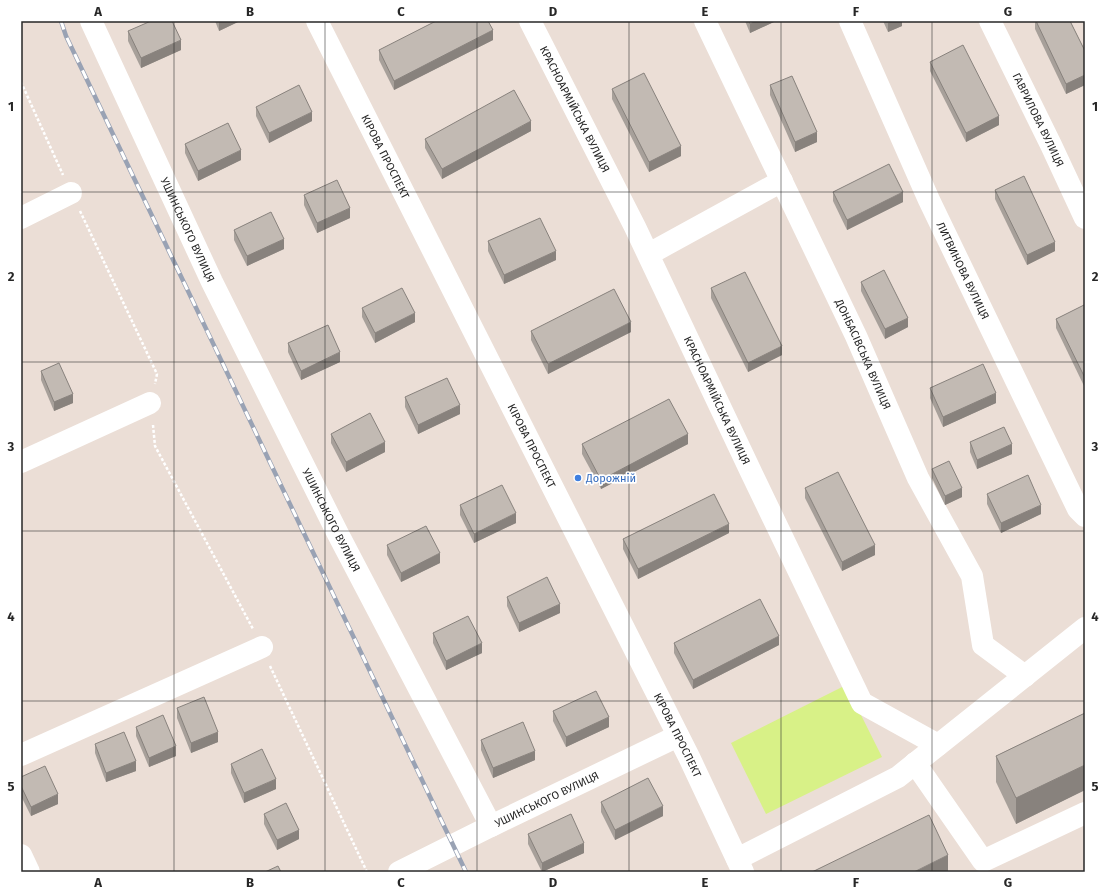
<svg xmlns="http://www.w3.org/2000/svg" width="1106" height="893" viewBox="0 0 1106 893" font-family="'Fira Sans',sans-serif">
  <rect width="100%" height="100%" fill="#ebded6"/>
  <polygon fill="#d8f187" points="846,685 882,757 766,814 731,743"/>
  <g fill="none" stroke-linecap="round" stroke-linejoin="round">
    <g stroke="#fff" stroke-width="2.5" stroke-dasharray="3 2" stroke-linecap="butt">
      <polyline points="21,82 63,175"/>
      <polyline points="80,211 157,374 155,384"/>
      <polyline points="153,425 155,446 253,629"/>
      <polyline points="270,666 367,872"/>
    </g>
    <g stroke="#fff" stroke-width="22">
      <path id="s1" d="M 91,21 L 212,282 L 338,534 L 491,826 L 678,736"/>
      <path id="s2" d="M 317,21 L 689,757 L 743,872"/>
      <path id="s3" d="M 530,21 L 635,227 L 751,472 L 862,703 L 938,745"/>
      <path id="s4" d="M 705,21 L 856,336 L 918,478 L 972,576 L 983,645 L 1025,676"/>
      <path id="s5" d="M 850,21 L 929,200 L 1078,509 L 1085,516"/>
      <path id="s6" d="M 990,21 L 1051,145 L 1085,218"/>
      <polyline points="21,218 71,193"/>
      <polyline points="649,254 782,181"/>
      <polyline points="21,462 150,403"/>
      <polyline points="21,755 262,647"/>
      <polyline points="915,763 983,861 1085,813"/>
      <polyline points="21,855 29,872"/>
      <polyline points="737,859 898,777 1085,628"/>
      <polyline points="399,872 491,826"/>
    </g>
    <defs>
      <polyline id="rail" points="61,21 66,36 466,872"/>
    </defs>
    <use href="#rail" stroke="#99a2b4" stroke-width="4.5"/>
    <use href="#rail" stroke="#fff" stroke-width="3" stroke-dasharray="9" stroke-linecap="butt"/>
  </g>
  <g fill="#a7a09a">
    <polygon points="215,21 240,21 219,31"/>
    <polygon points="745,21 776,21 750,33"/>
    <polygon points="883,21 902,21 902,26 888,32"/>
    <polygon points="1035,21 1070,21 1085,51 1085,85 1066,94 1035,29"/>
    <polygon points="128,31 181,50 141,68 128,41"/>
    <polygon points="493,40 394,90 379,60 379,50"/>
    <polygon points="930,62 999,125 966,142 930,71"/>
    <polygon points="770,85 817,142 795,152 770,95"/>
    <polygon points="612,89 681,156 649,172 612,99"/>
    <polygon points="256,107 312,121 269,143 256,116"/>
    <polygon points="531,131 442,179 425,148 425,139"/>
    <polygon points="185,144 241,160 198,181 185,153"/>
    <polygon points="995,190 1055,251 1027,265 995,199"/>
    <polygon points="833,192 903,202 847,230 833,201"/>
    <polygon points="304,195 350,218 317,233 304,205"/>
    <polygon points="234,230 284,249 247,266 234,240"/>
    <polygon points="488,241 556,260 504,284 488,251"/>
    <polygon points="861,282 908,327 885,339 861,291"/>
    <polygon points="711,288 782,355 748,372 711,298"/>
    <polygon points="1085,306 1085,388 1056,328 1056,319"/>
    <polygon points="362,308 415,322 375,343 362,317"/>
    <polygon points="531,331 631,332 548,374 531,340"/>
    <polygon points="288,343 340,362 301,380 288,352"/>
    <polygon points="41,371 73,403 54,411 41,380"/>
    <polygon points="930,388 996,403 943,427 930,398"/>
    <polygon points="405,397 460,414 418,434 405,407"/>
    <polygon points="331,434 385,452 346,472 331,443"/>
    <polygon points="970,442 1012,454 977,469 970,452"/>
    <polygon points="582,444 688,444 601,489 582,454"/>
    <polygon points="932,469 962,497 945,505 932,478"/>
    <polygon points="805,488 875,555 842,571 805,498"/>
    <polygon points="987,494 1041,514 1001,533 987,504"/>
    <polygon points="460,505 516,523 474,543 460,515"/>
    <polygon points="729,533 638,579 623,549 623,539"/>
    <polygon points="387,545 440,563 401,582 387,555"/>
    <polygon points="507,597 560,613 519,632 507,606"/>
    <polygon points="433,633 482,653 446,670 433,643"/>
    <polygon points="674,643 779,645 693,689 674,653"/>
    <polygon points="177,708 218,742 191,753 177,718"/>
    <polygon points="553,711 609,727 566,747 553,721"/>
    <polygon points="1085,713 1085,790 1016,824 996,782 996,756"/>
    <polygon points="136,727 176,756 149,767 136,736"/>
    <polygon points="481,740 535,760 493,778 481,750"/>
    <polygon points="95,744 136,771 106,782 95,753"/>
    <polygon points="231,764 276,789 244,803 231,773"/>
    <polygon points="21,777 58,804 31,816 21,796"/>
    <polygon points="601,802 663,816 615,840 601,812"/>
    <polygon points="264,814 299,839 277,850 264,824"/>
    <polygon points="528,834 584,853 542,872 528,844"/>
  </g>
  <g fill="#88827d">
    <polygon points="219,21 240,21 219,31"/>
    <polygon points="756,21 776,21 750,33 750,24"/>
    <polygon points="892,21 902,21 902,26 888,32 888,23"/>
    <polygon points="493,30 493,40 394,90 394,81"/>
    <polygon points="181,40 181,50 141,68 141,58"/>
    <polygon points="1085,75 1085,85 1066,94 1066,84"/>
    <polygon points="312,112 312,121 269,143 269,133"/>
    <polygon points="999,116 999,125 966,142 966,133"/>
    <polygon points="531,121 531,131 442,179 442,169"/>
    <polygon points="817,132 817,142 795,152 795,142"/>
    <polygon points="681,146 681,156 649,172 649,162"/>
    <polygon points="241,150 241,160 198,181 198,171"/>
    <polygon points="903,192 903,202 847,230 847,220"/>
    <polygon points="350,208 350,218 317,233 317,223"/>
    <polygon points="284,239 284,249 247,266 247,256"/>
    <polygon points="1055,242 1055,251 1027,265 1027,255"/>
    <polygon points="556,251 556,260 504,284 504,275"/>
    <polygon points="415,313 415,322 375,343 375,333"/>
    <polygon points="908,318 908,327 885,339 885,329"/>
    <polygon points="631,322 631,332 548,374 548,364"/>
    <polygon points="782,346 782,355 748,372 748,363"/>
    <polygon points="340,352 340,362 301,380 301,371"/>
    <polygon points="996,393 996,403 943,427 943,417"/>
    <polygon points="73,394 73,403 54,411 54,402"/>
    <polygon points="460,405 460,414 418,434 418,425"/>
    <polygon points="688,434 688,444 601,489 601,480"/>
    <polygon points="385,442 385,452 346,472 346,462"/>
    <polygon points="1012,444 1012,454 977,469 977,460"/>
    <polygon points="962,488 962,497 945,505 945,496"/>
    <polygon points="1041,505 1041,514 1001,533 1001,523"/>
    <polygon points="516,513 516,523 474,543 474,534"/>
    <polygon points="729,524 729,533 638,579 638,569"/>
    <polygon points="875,545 875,555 842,571 842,562"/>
    <polygon points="440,553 440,563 401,582 401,573"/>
    <polygon points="560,604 560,613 519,632 519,623"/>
    <polygon points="779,636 779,645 693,689 693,680"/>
    <polygon points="482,643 482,653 446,670 446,661"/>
    <polygon points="609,717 609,727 566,747 566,737"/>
    <polygon points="218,732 218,742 191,753 191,743"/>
    <polygon points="176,746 176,756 149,767 149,758"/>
    <polygon points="535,751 535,760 493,778 493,768"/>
    <polygon points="136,761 136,771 106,782 106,773"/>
    <polygon points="1085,765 1085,790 1016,824 1016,798"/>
    <polygon points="276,779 276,789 244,803 244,793"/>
    <polygon points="58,794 58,804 31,816 31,807"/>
    <polygon points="663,806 663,816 615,840 615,830"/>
    <polygon points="299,830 299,839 277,850 277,840"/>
    <polygon points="584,843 584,853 542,872 542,863"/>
    <polygon points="948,855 948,872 914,872"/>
  </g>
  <g fill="#c2bab3" stroke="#88827d">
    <polygon points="151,21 172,21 181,40 141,58 128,31"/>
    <polygon points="436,21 488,21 493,30 394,81 379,50"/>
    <polygon points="749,21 756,21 750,24"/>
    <polygon points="1036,21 1070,21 1085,51 1085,75 1066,84"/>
    <polygon points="963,45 999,116 966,133 930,62"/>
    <polygon points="644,73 681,146 649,162 612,89"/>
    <polygon points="792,76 817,132 795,142 770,85"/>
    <polygon points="299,85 312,112 269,133 256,107"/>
    <polygon points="514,90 531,121 442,169 425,139"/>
    <polygon points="228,123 241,150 198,171 185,144"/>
    <polygon points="889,164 903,192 847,220 833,192"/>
    <polygon points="1024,176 1055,242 1027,255 995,190"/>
    <polygon points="337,180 350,208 317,223 304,195"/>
    <polygon points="271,212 284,239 247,256 234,230"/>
    <polygon points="540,218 556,251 504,275 488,241"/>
    <polygon points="884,270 908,318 885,329 861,282"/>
    <polygon points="745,272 782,346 748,363 711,288"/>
    <polygon points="402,288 415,313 375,333 362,308"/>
    <polygon points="614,289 631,322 548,364 531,331"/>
    <polygon points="1084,305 1085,306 1085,378 1056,319"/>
    <polygon points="328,325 340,352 301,371 288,343"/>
    <polygon points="59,363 73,394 54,402 41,371"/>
    <polygon points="983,364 996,393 943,417 930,388"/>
    <polygon points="447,378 460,405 418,425 405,397"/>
    <polygon points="669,399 688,434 601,480 582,444"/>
    <polygon points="370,413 385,442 346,462 331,434"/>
    <polygon points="1004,427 1012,444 977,460 970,442"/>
    <polygon points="949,461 962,488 945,496 932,469"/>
    <polygon points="838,472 875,545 842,562 805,488"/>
    <polygon points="1028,475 1041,505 1001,523 987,494"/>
    <polygon points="502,485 516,513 474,534 460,505"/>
    <polygon points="714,494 729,524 638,569 623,539"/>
    <polygon points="426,526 440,553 401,573 387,545"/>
    <polygon points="547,577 560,604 519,623 507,597"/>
    <polygon points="760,599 779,636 693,680 674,643"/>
    <polygon points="468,616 482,643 446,661 433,633"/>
    <polygon points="596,691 609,717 566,737 553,711"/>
    <polygon points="204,697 218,732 191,743 177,708"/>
    <polygon points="1085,713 1085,765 1016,798 996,756"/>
    <polygon points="163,715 176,746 149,758 136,727"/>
    <polygon points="523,722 535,751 493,768 481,740"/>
    <polygon points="124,732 136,761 106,773 95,744"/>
    <polygon points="262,749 276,779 244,793 231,764"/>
    <polygon points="45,766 58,794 31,807 21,786 21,777"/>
    <polygon points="648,778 663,806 615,830 601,802"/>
    <polygon points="286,803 299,830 277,840 264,814"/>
    <polygon points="571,814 584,843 542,863 528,834"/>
    <polygon points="929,815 948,855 914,872 812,872"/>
    <polygon points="278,866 281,872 265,872"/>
  </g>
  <path fill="none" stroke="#272727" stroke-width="1" stroke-opacity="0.55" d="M 174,21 L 174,872M 325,21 L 325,872M 477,21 L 477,872M 629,21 L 629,872M 781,21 L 781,872M 932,21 L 932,872M 21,192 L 1085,192M 21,362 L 1085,362M 21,531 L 1085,531M 21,701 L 1085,701"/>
  <circle fill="#3f7fe0" stroke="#fff" stroke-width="1.5" cx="578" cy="478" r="4"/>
  <g text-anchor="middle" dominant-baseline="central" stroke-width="3.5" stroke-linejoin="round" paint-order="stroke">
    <g font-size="11" fill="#272727" stroke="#fff">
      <text stroke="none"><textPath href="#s3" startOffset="99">КРАСНОАРМІЙСЬКА ВУЛИЦЯ</textPath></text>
      <text stroke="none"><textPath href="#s6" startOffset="110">ГАВРИЛОВА ВУЛИЦЯ</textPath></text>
      <text stroke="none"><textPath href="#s2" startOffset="152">КІРОВА ПРОСПЕКТ</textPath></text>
      <text stroke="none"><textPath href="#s1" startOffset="230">УШИНСЬКОГО ВУЛИЦЯ</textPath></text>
      <text stroke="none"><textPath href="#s5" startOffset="274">ЛИТВИНОВА ВУЛИЦЯ</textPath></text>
      <text stroke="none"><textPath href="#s4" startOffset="369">ДОНБАСІВСЬКА ВУЛИЦЯ</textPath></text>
      <text stroke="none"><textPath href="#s3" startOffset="423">КРАСНОАРМІЙСЬКА ВУЛИЦЯ</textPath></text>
      <text stroke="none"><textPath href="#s2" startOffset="476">КІРОВА ПРОСПЕКТ</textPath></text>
      <text stroke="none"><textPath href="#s1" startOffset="554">УШИНСЬКОГО ВУЛИЦЯ</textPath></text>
      <text stroke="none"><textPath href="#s2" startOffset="800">КІРОВА ПРОСПЕКТ</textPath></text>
      <text stroke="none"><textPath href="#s1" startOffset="961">УШИНСЬКОГО ВУЛИЦЯ</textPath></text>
    </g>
    <g font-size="11" fill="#366cbe" stroke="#fff" text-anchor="start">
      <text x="586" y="478">Дорожній</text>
    </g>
  </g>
  <rect width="1106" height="893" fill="none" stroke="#ffffff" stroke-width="44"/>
  <rect x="22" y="22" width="1062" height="849" fill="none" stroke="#272727" stroke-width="1.5"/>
  <g font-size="13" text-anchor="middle" font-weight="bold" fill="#272727">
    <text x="98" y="16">A</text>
    <text x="250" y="16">B</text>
    <text x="401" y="16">C</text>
    <text x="553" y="16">D</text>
    <text x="705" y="16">E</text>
    <text x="856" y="16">F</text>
    <text x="1008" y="16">G</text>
    <text x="11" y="111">1</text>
    <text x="1095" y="111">1</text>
    <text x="11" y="281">2</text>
    <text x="1095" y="281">2</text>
    <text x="11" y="451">3</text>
    <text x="1095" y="451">3</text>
    <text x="11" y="621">4</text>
    <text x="1095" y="621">4</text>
    <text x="11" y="791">5</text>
    <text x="1095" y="791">5</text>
    <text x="98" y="887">A</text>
    <text x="250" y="887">B</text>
    <text x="401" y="887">C</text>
    <text x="553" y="887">D</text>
    <text x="705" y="887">E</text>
    <text x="856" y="887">F</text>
    <text x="1008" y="887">G</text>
  </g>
</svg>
